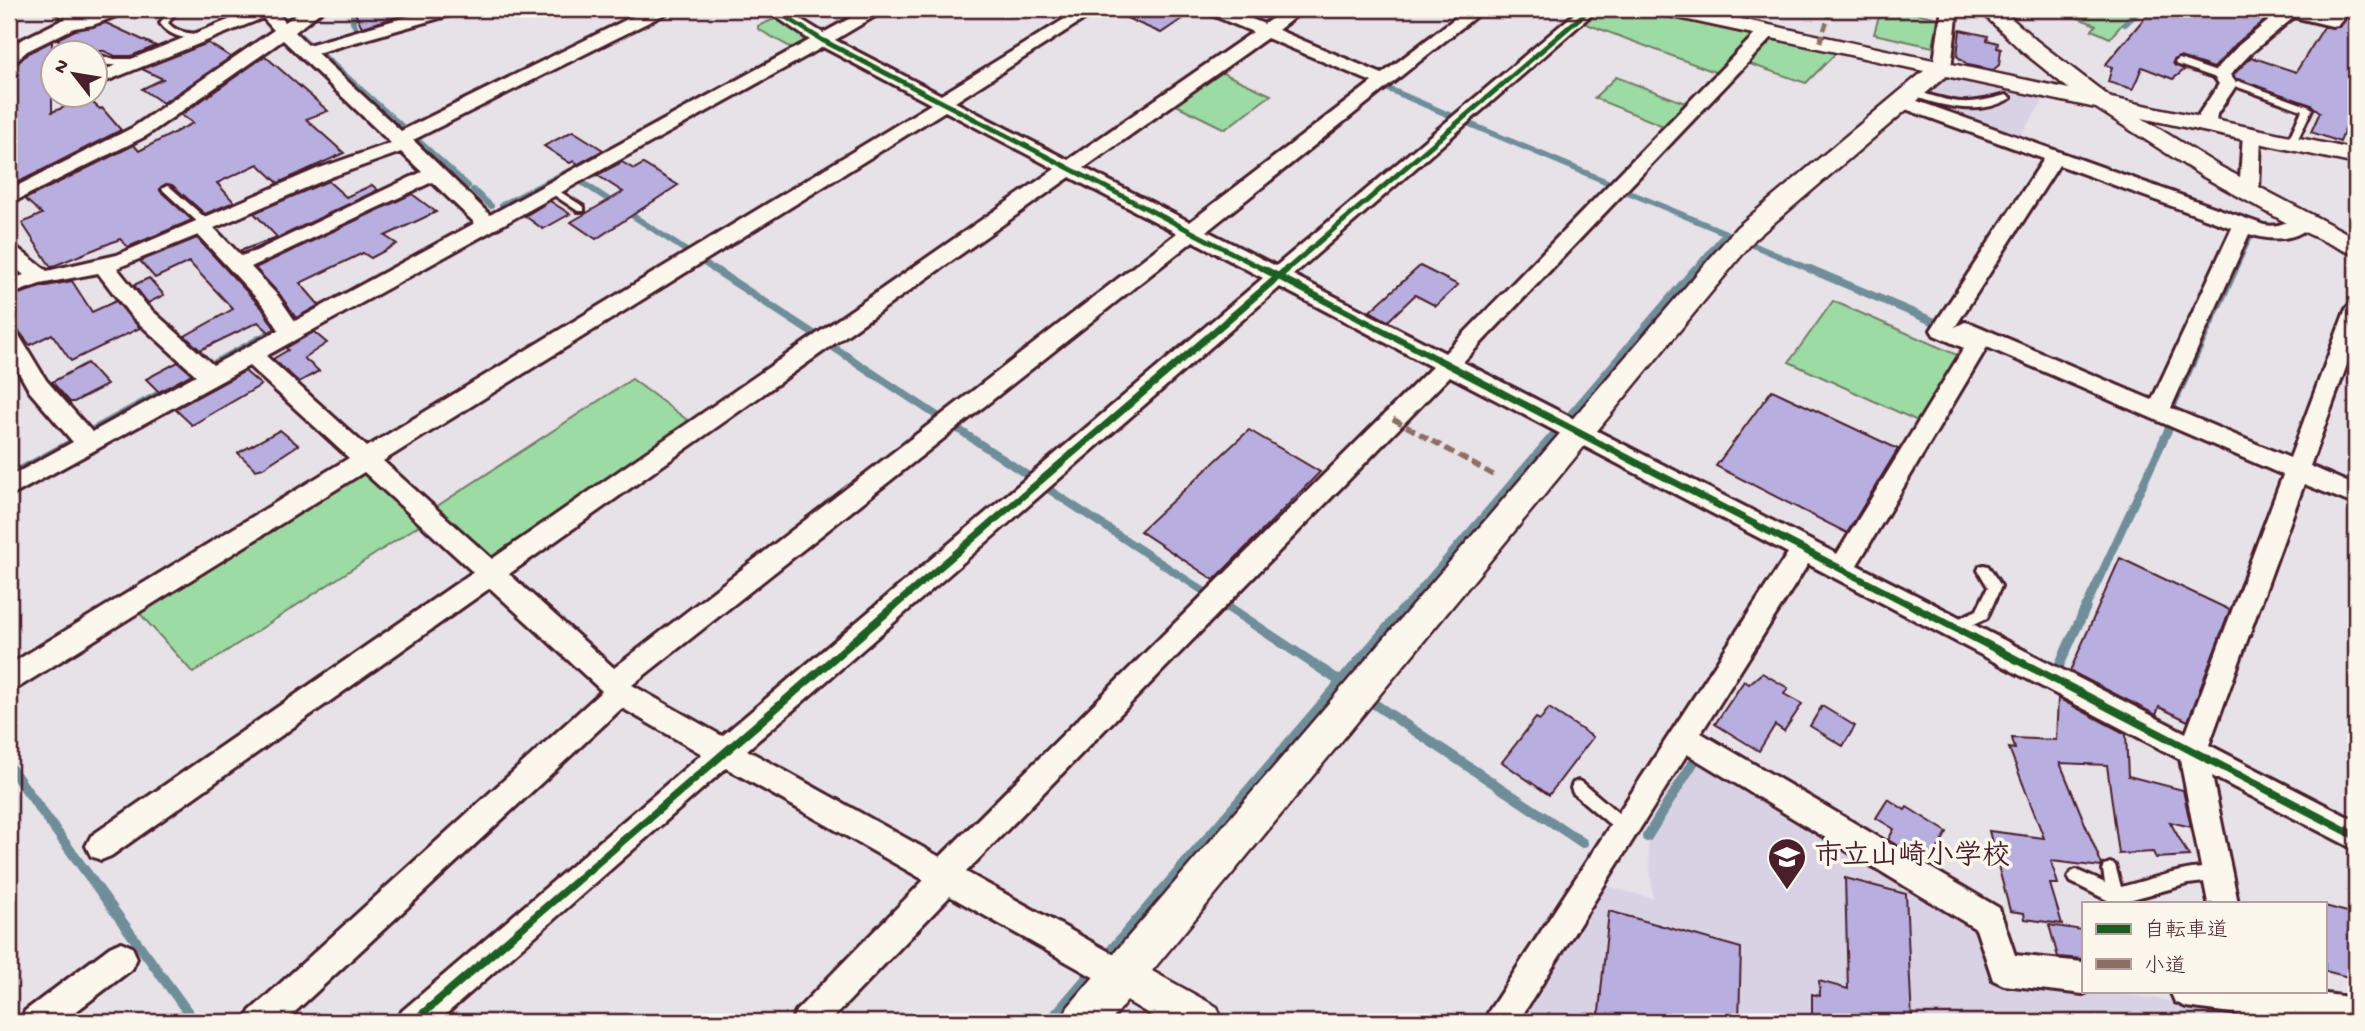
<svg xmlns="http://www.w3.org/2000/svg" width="2365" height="1031" viewBox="0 0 2365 1031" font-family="'Gochi Hand','Klee One',sans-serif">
  <rect width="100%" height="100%" fill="#e7e1e8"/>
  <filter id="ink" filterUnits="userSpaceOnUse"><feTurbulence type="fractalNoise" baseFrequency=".0143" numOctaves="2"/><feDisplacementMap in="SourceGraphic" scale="14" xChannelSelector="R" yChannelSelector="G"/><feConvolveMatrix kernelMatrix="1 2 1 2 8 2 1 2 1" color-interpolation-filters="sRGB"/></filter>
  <g filter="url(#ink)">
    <g fill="#d9d2e5">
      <polygon points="1947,77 1953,77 2046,97 2018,139 1918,103"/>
      <polygon points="1700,760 1981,927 1994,977 2330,1022 1511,1022 1597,884 1653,898 1648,844"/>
    </g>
    <g fill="#9cdba3" stroke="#737d67" stroke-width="2">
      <polygon points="1596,9 1629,9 1754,36 1723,75 1581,22"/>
      <polygon points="1881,9 1896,9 1938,18 1933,47 1874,34"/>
      <polygon points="2083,9 2117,9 2131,14 2110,38 2092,30 2096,25 2078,18"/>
      <polygon points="777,18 804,37 803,42 792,48 758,29 758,26"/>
      <polygon points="1771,37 1837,52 1806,83 1744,62"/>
      <polygon points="1216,70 1271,95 1225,129 1170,102"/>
      <polygon points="1616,77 1693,106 1671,129 1594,98"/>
      <polygon points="1833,301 1964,358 1924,424 1789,362"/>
      <polygon points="632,379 694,425 494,561 436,507"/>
      <polygon points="361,471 421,524 193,673 135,608"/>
    </g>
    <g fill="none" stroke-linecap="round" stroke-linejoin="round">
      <g stroke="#6f8e99" stroke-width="6">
        <polyline points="194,9 203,9"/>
        <polyline points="275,9 283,18"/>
        <polyline points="2122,9 2136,14 2125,24"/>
        <polyline points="297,33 311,46"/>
        <polyline points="351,34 358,32 353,22 353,9"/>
        <polyline points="320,53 407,131"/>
        <polyline points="1384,87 1456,118"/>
        <polyline points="1465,122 1612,184"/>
        <polyline points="414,137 468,186"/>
        <polyline points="580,181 691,254"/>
        <polyline points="473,190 491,206"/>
        <polyline points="1623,190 1726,233 1694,271"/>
        <polyline points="502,205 567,172"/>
        <polyline points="1753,245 1814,271"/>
        <polyline points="698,259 716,271"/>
        <polyline points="2234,271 2251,234"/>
      </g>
      <g stroke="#6f8e99" stroke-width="8">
        <polyline points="714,269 820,338"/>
        <polyline points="1810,269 1937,323"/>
        <polyline points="827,343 942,419"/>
        <polyline points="212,365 276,330"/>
        <polyline points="2170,411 2235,269"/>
        <polyline points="1571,414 1695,269"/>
        <polyline points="95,429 196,374"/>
        <polyline points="958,429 1033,479"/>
        <polyline points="9,476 74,441"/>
        <polyline points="1042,485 1211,596"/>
        <polyline points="1220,602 1230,609"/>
        <polyline points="1404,609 1554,434"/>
        <polyline points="2085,609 2169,428"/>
      </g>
      <g stroke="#6f8e99" stroke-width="10">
        <polyline points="1228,607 1341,682"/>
        <polyline points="2057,670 2086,607"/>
        <polyline points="1373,703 1583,843"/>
        <polyline points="9,766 195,1022"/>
        <polyline points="1647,837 1698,755 1703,757"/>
        <polyline points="1112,949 1405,607"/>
        <polyline points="1049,1022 1090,974"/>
      </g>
    </g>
    <g fill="#b8aedf" stroke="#4a1f2b" stroke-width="2">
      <polygon points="353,9 418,9 418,11 362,27"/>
      <polygon points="1106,9 1166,9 1185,17 1161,33"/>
      <polygon points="2152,9 2272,9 2274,13 2237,43 2214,68 2180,57 2173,63 2184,70 2173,79 2142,67 2133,89 2108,82 2112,67 2105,65"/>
      <polygon points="2354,9 2356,9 2356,100 2340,142 2311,132 2320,112 2311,105 2236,79 2233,75 2251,57 2296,72 2324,27 2340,27"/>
      <polygon points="106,23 156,46 131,56 115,56 104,51 96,51 84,43 76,44 76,51 57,39 75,30"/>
      <polygon points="1960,30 1988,36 1987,40 1998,43 1997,48 2001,49 1999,65 1993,70 1968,65 1957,56"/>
      <polygon points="52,41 52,112 87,98 100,109 102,108 121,130 11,186 9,65 17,64 28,53"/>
      <polygon points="208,43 231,57 163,103 142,89 163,79 142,69"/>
      <polygon points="265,56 328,111 306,119 344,153 278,183 258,164 217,183 234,202 205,214 172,185 166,184 161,187 160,191 192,220 128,247 120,239 51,267 22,223 42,214 25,199 134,145 139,151 193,123 181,115"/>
      <polygon points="573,131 603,150 578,164 574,161 570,163 544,146"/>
      <polygon points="622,162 634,169 643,164 678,185 596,239 571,222 623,192 597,175"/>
      <polygon points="328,181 346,197 372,185 378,190 255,249 242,253 240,251 277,237 254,213"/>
      <polygon points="412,194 436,212 385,236 397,244 371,258 363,253 300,283 319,305 296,318 280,295 255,268"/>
      <polygon points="550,201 570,214 543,229 525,216"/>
      <polygon points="197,238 262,308 275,329 269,332 258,322 200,350 185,336 233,309 189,262 155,278 140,261"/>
      <polygon points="1420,266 1458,285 1436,306 1415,295 1388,321 1370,311"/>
      <polygon points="149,278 164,295 148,303 134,285"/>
      <polygon points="72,281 92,312 116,301 140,328 71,361 52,334 30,345 18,330 9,297 41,287"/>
      <polygon points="314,332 327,343 304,358 319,371 299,382 273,359 288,350 286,348"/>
      <polygon points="178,362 192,374 159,392 146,379"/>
      <polygon points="87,363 107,385 74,402 70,402 52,382"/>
      <polygon points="245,371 261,385 192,425 175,409"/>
      <polygon points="1772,390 1898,449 1847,533 1716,466"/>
      <polygon points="280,430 298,445 263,468 256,470 238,453"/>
      <polygon points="1249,430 1320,472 1214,580 1140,531"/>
      <polygon points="2120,558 2230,610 2188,721 2159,707 2156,715 2070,671"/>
      <polygon points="1762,673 1788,688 1784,694 1802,704 1784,731 1775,725 1759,751 1715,724 1744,681 1749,684"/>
      <polygon points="2058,698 2126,734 2128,776 2183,790 2191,827 2170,822 2189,856 2156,858 2153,852 2119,854 2107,765 2060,763 2102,865 2101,867 2051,861 2058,884 2050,884 2062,924 2025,919 2024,913 2010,911 1989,831 2044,838 2009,748 2015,749 2012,738 2056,740"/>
      <polygon points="1822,706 1855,726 1843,746 1810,726"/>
      <polygon points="1549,708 1593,737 1549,795 1502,762 1536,718 1540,720"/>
      <polygon points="1888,799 1905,810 1907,807 1947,832 1929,864 1888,840 1894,829 1876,818"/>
      <polygon points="1845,878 1906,894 1912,1022 1812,1022 1812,994 1820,996 1819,981 1848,989"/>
      <polygon points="2325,906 2351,913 2356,931 2356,979 2325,971"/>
      <polygon points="1609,911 1741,948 1739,1022 1598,1022"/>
      <polygon points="2049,925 2083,930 2083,959 2058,957"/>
    </g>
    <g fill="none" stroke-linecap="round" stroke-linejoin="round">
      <defs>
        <g id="service">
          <polygon points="56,9 62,9 78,19 73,25 67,25 66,23 69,20 56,13"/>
          <path d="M 170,9 L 177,10 L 168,23 C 179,35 193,33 207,35 L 207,39 C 190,40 170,38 160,23 Z"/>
          <polygon points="78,46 84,46 94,52 84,52 78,50"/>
          <polygon points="94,53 110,59 141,59 145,62 141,65 108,65 94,59"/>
          <polygon points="2179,59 2225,75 2226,77 2219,79 2176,64 2175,62"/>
          <polygon points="2238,81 2310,107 2312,109 2295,145 2292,146 2287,143 2302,110 2235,86 2235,82"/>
          <path d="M 1913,90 C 1956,103 1961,107 2006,95 L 2011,98 C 1979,117 1942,106 1910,95 L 1910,91 Z"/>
          <polygon points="167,186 170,187 211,223 211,227 203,227 164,191 162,189"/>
          <polygon points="551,186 584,207 584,211 578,211 548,191 548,187"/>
          <polygon points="1984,565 1988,566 2001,586 1987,618 1959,631 1954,632 1949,631 1947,627 1949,623 1977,610 1988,587 1978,570 1980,566"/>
          <polygon points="1578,781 1583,783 1630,823 1632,828 1630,833 1625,835 1620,833 1573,793 1571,788 1573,783"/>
          <path d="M 2110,863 L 2115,865 L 2121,887 C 2145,881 2201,861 2222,870 L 2225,875 L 2222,880 L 2188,884 L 2125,901 L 2124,903 L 2110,903 L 2109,901 L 2071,882 L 2068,877 L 2071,872 L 2076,870 L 2105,883 L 2103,870 L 2105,865 Z"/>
        </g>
        <g id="minor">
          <polygon points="104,9 126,9 124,13 93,25 74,28 27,51 15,62 9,63 9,49 15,43 64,19 84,16"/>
          <path d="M 256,9 L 274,9 L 285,22 L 305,9 L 324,9 L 295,32 L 308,45 L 434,9 L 459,9 L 457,13 L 317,53 L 401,131 L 648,9 L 669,9 L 667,13 L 413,140 L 490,215 L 810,40 L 765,9 L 784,9 L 823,33 L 867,9 L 887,9 L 835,40 L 941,95 L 1081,9 L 1100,9 L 955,102 L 1068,160 L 1253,32 L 1207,13 L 1205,9 L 1227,9 L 1264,24 L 1286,9 L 1305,9 L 1278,30 L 1382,74 L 1467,9 L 1485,9 L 1207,231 L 1276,266 L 1580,9 L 1598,9 L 1293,275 L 1445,353 L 1762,27 L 1774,27 L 1777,31 L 1774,35 L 1463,362 L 1837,554 L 1964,348 L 1934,335 L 1931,330 L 2044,159 L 1897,106 L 1894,102 L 1897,98 L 1909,98 L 2264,225 C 2286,229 2292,213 2310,218 L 2313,222 C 2298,242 2270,241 2249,234 L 2171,408 L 2290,458 L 2345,311 L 2348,306 L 2356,304 L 2356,340 L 2310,466 L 2356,486 L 2356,505 L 2304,484 L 2209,745 L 2356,821 L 2356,850 L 2212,776 L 2238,903 L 2208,903 L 2180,759 L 1808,564 L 1701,733 L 1999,908 L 2015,955 L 2083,962 L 2083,991 L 2090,991 L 2083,994 L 2004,985 L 1993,980 L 1976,929 L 1687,754 L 1518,1022 L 1484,1022 L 1489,1011 L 1788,553 L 1450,376 L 966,872 L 1133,965 L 1138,976 L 1133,987 L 1122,992 L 1111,987 L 950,896 L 829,1022 L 791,1022 L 796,1011 L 924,880 L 726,768 L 437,1022 L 397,1022 L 402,1011 L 702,754 L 622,708 L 284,1022 L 245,1022 L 250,1011 L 602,691 L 490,588 L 111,856 L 101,860 L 91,856 L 86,846 L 91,836 L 473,572 L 364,472 L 19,687 L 9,690 L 9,665 L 349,458 L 249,366 L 9,497 L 9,477 L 73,442 L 30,392 L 9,355 L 9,330 L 17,332 L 46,380 L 92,432 L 196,375 L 131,316 L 98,273 L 40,284 L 9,295 L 9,280 L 24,275 L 9,263 L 9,245 L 16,247 L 47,271 L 117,255 L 317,169 L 391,143 L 283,40 L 146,136 L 9,204 L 9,190 L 132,128 L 274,30 L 263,18 L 94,86 L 94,74 ZM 1267,38 L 1372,82 L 1190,222 L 1084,168 ZM 823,47 L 931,104 L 367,447 L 266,356 ZM 945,111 L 1055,169 L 492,559 L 383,461 ZM 401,152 L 422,172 L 256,251 L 241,256 L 214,228 L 331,177 ZM 2059,165 L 2232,228 L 2152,400 L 1973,324 L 1965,322 L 1955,327 ZM 1070,177 L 1177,233 L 614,668 L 509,574 ZM 432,182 L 475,223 L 295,321 L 278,296 L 251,267 ZM 198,235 L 264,306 L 279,330 L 213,365 L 147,306 L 117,268 ZM 1193,241 L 1263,278 L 722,736 L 632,685 ZM 1280,287 L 1432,367 L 940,857 L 747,750 ZM 1987,347 L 2283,475 L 2186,733 L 1857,565 Z"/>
          <polygon points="1942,9 1958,9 1951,68 1942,73 1933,68"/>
          <polygon points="2275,9 2303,9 2328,15 2334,9 2351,9 2338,25 2332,26 2294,17 2251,53 2230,75 2237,84 2217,114 2215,129 2201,129 2199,114 2219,84 2212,74 2239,45 2278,13"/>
          <polygon points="2252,128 2261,134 2259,193 2256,197 2242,197 2239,193 2243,134"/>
          <polygon points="121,942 132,947 137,958 132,969 62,1022 20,1022 25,1011 110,947"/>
          <polygon points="2170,991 2303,991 2356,998 2356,1022 2298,1022 2186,1007 2175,1002"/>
        </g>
        <polygon id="tertiary" points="1654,9 1694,9 2069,89 2022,51 1978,9 2001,9 2037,41 2111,98 2356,150 2356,164 2142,118 2219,166 2356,238 2356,256 2298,229 2202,176 2096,108 1946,76 1755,239 1152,971 1217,1007 1223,1022 1162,1022 1127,1001 1110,1022 1062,1022 1068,1007 1737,227 1924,71 1665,15 1657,14"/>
      </defs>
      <use href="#service" stroke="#4a1f2b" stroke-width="6"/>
      <use href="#minor" stroke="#4a1f2b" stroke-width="6"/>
      <use href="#tertiary" stroke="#4a1f2b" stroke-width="5"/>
      <use href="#service" fill="#fbf7ec" fill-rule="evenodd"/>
      <use href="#minor" fill="#fbf7ec" fill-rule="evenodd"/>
      <use href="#tertiary" fill="#fbf7ec" fill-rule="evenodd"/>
      <polyline stroke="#8d6e63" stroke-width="4.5" stroke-dasharray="8 4.5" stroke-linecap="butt" points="1820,42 1831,9"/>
      <polyline stroke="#8d6e63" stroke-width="5" stroke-dasharray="10 5" stroke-linecap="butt" points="1393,419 1497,477"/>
      <defs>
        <g id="cycleway-far2">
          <polyline points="773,9 822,40 1267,271"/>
          <polyline points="1285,271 1590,9"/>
        </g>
        <g id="cycleway-far1">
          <polyline points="1264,269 1918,609"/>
          <polyline points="891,609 1287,269"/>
        </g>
        <g id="cycleway">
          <polyline points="1915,607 2356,836"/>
          <polyline points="413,1022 893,607"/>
        </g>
      </defs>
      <use href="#cycleway-far2" stroke="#fbf7ec" stroke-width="9"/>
      <use href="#cycleway-far1" stroke="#fbf7ec" stroke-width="11"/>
      <use href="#cycleway" stroke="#fbf7ec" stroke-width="12"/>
      <use href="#cycleway-far2" stroke="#1b5e20" stroke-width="5"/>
      <use href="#cycleway-far1" stroke="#1b5e20" stroke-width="7"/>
      <use href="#cycleway" stroke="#1b5e20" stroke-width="8"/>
    </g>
  </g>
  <defs>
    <symbol id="school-pin" viewBox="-11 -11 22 30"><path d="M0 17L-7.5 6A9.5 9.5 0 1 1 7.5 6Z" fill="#4a1f2b" stroke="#fbf7ec"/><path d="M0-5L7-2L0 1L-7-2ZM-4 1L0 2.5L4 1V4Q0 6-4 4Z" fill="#fff"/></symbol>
  </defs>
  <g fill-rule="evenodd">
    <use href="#school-pin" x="1765" y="835" width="44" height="60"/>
  </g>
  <g text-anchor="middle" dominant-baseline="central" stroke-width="7" stroke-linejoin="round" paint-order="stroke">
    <g font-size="28" font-weight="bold" fill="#4a1f2b" stroke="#fbf7ec" text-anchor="start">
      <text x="1814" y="857">市立山崎小学校</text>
    </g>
  </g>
  <rect width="2365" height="1031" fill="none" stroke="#fbf7ec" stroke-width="35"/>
  <rect x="18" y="18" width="2330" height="996" fill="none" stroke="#4a1f2b" stroke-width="2.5" filter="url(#ink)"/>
  <rect x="2082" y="902" width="245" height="91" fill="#fbf7ec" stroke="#b4a19f" stroke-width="2"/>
  <rect x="2096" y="924" width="35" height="10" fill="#1b5e20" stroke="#b4a19f" stroke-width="2"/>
  <text x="2144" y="936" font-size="21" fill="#4a1f2b">自転車道</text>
  <rect x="2096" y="959" width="35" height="10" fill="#8d6e63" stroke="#b4a19f" stroke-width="2"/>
  <text x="2144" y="972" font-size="21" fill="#4a1f2b">小道</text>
  <g transform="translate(74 74) rotate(301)"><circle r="33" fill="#fbf7ec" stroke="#b4a19f" stroke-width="2"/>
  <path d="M0-5L12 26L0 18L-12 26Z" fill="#4a1f2b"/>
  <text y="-10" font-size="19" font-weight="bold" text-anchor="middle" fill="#4a1f2b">N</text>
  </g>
</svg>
